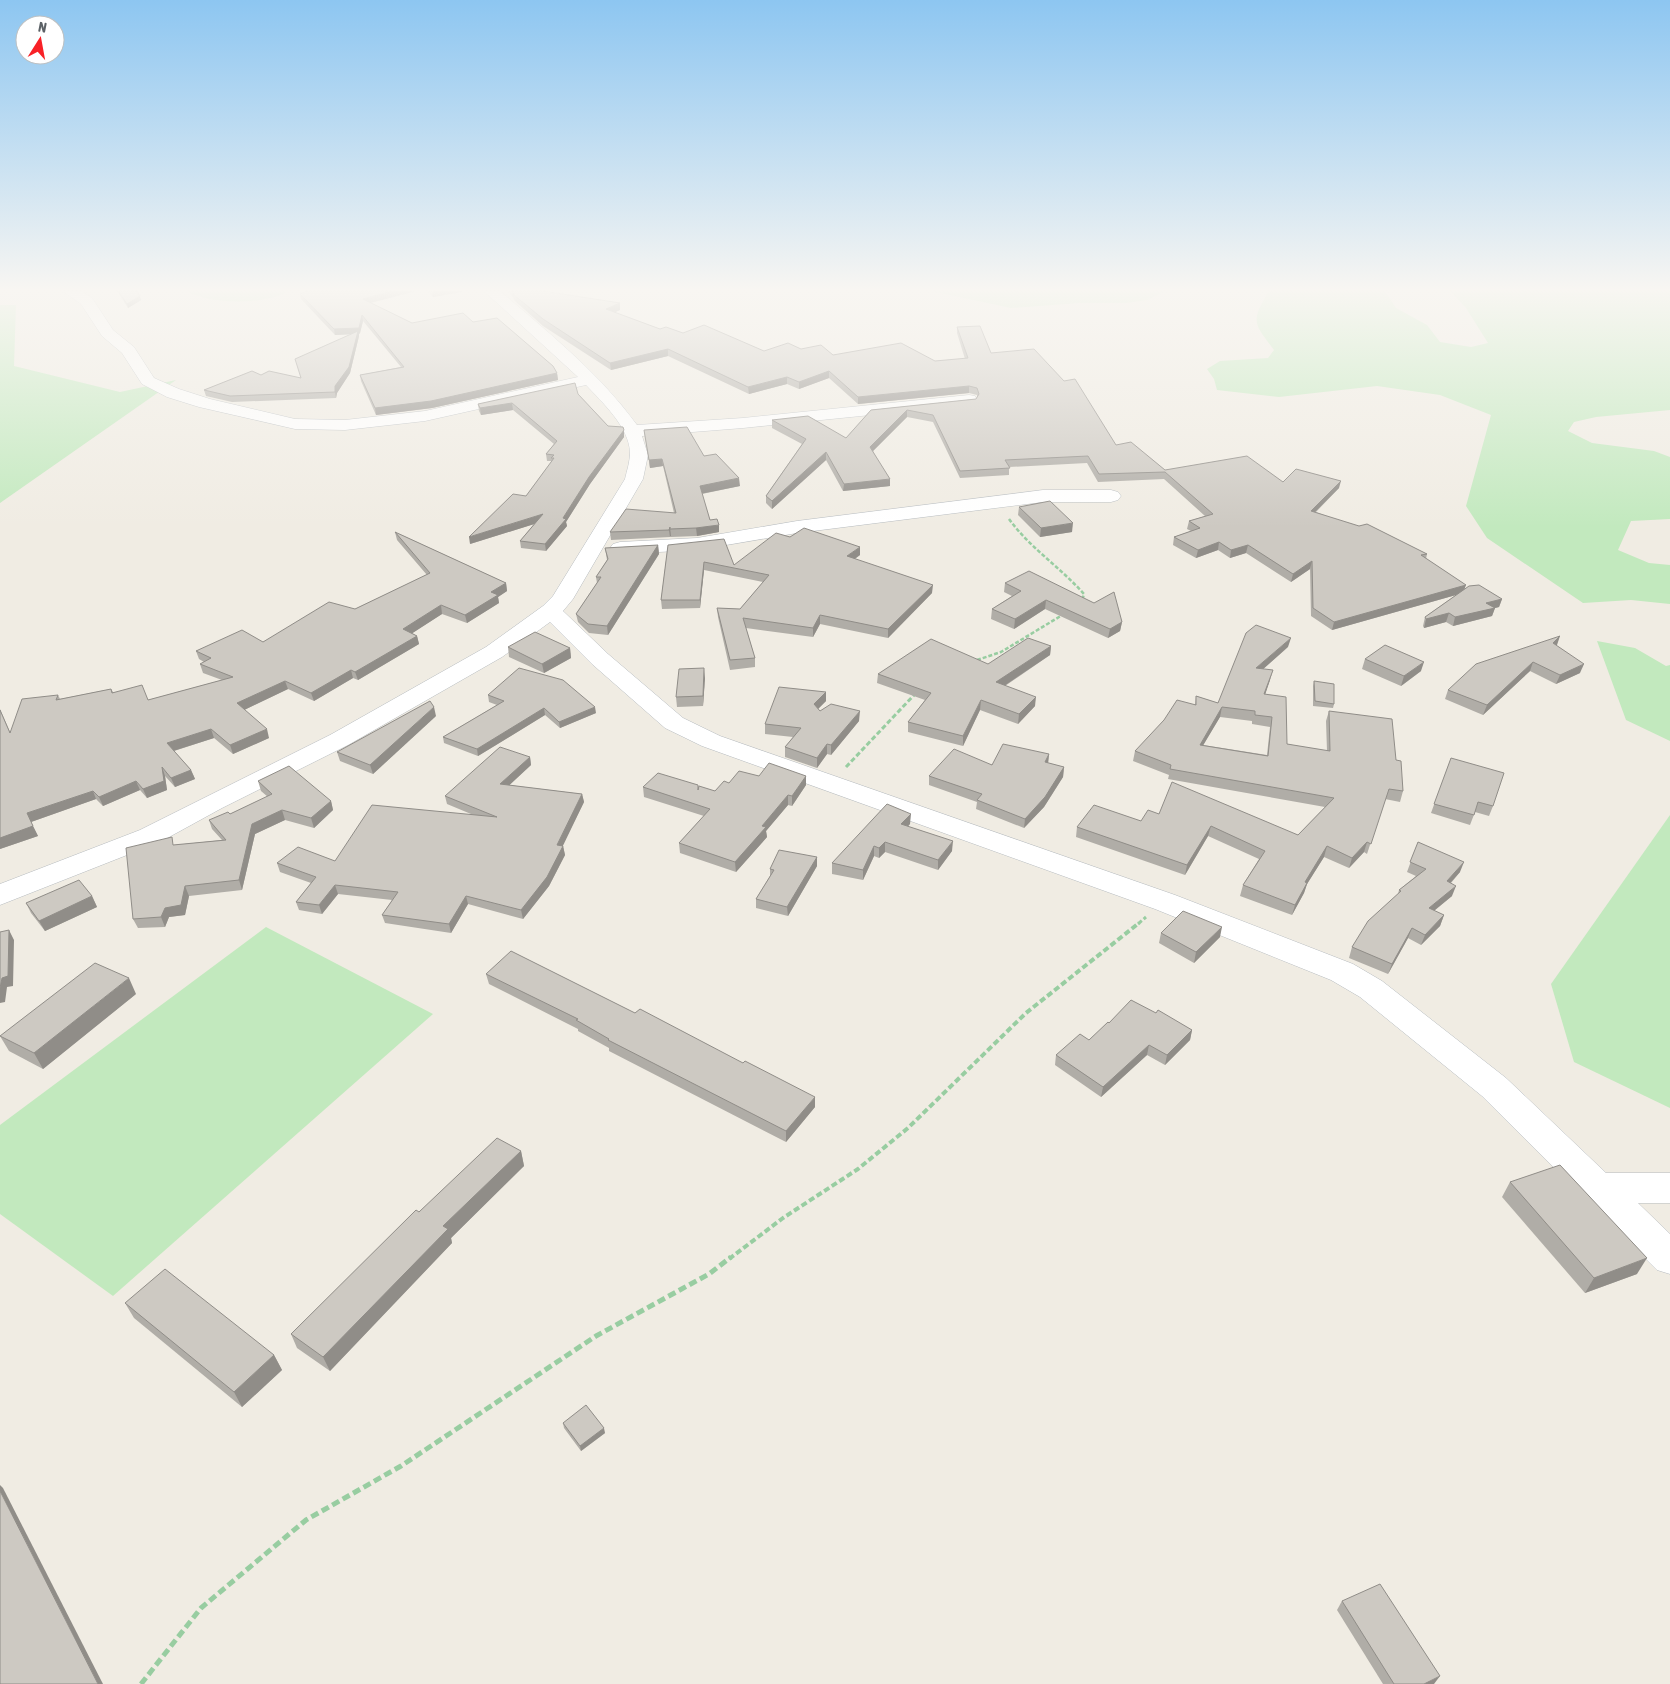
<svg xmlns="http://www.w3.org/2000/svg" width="1670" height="1684" viewBox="0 0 1670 1684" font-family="'Asap Condensed',sans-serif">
  <rect width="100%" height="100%" fill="#f0ece3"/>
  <g fill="#c2e9be">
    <path d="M 187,291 L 288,291 C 266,305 210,305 187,291 Z"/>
    <polygon points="931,291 1166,291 1147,300 1126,303 1079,303 1011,308"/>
    <path d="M 1269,291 L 1385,291 L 1396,308 L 1427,325 L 1440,342 L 1471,347 L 1488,343 L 1466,308 L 1450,291 L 1670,291 L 1670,410 L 1596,417 L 1574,422 L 1568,431 L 1592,443 L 1654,451 L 1670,457 L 1670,519 L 1631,521 L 1618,550 L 1649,563 L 1670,565 L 1670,604 L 1631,600 L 1583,603 L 1487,538 L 1466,506 L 1491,415 L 1440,395 L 1377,386 L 1279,397 L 1217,390 L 1214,379 L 1207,369 L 1220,361 L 1268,358 L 1274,350 C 1254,323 1250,322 1269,291 Z"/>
    <polygon points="0,305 16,305 14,366 120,392 176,380 0,503"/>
    <polygon points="1597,641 1635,648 1666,666 1670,665 1670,741 1626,720"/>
    <polygon points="1670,815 1670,1108 1574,1062 1551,984"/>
    <polygon points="266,927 433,1014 113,1296 0,1214 0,1125"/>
  </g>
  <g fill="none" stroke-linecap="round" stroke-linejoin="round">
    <defs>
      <g id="minor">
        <path d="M 63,291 L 81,291 L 92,298 L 113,330 L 134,347 L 154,378 L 179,389 L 210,399 L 295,419 L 345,420 L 425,411 L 578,377 L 484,291 L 500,291 C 549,333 599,373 637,425 L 743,418 L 969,395 L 975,396 L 977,400 L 975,404 L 969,405 L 743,428 L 642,436 L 648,455 L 643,479 L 573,599 L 563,611 L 608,654 L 683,718 L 720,736 L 1175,895 L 1353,964 L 1382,981 L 1506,1078 L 1606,1173 L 1670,1173 L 1670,1203 L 1638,1203 L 1670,1234 L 1670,1274 L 1657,1270 L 1482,1096 L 1360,997 L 1331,980 L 1155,909 L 702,746 L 665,728 L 592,664 L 550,622 L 502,657 L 348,745 L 222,808 L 160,842 L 0,905 L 0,884 L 140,830 L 330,735 L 486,647 L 543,606 L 553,596 L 625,479 C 627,470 630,462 630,452 C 629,427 602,402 586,385 L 425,421 L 345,430 L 295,429 L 199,407 L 167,397 L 142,384 L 122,353 L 102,336 L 81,304 Z"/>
        <polygon points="1043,490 1111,490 1118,492 1121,496 1118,500 1111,502 1043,502 797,533 697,550 620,554 613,552 610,548 613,544 620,542 697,538 797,521"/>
      </g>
    </defs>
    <use href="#minor" stroke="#b6bbbf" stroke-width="1"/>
    <g stroke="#98cda1" stroke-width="2.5" stroke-dasharray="4 2" stroke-linecap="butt">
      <path d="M 1009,519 C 1030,548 1060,567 1084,594 L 1082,601"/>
      <polyline points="977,660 1001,652 1064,614"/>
    </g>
    <g stroke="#98cda1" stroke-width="3" stroke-dasharray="5 2.5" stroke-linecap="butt">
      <polyline points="846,767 915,694"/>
      <polyline points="1138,924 1146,917"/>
    </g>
    <polyline stroke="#98cda1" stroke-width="4" stroke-dasharray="6 3" stroke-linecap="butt" points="729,1259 783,1218 858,1169 908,1128 1026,1013 1139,923"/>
    <polyline stroke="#98cda1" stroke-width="5" stroke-dasharray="8 4" stroke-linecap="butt" points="141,1684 201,1608 306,1520 401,1466 596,1336 709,1274 731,1257"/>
    <use href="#minor" fill="#fff" fill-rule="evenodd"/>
  </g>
  <g fill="#b0ada7" fill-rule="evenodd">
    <polygon points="117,291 137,291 141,300 128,308"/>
    <polygon points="307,291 416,291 371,303 412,323 473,322 557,373 558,380 432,408 376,415 361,381 360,375 401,367 363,321 360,333 359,334 359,336 350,373 337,393 336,398 232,402 206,396 204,390 261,375 301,378 351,334 335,335 301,299 300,294"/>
    <polygon points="428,291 462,291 462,292 433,297"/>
    <polygon points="509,291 620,303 620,310 614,312 660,329 764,351 801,349 833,355 935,361 965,359 957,333 957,327 991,353 1116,445 1165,470 1339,488 1316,512 1427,554 1426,559 1465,589 1502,599 1499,607 1495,608 1492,616 1453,626 1446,622 1424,628 1423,626 1425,617 1456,595 1332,630 1311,616 1310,569 1291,582 1246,553 1230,558 1218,550 1196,558 1173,545 1174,537 1191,531 1187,529 1189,521 1205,516 1164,479 1098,482 1087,463 1009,467 1009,475 960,478 933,422 907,417 873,451 890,486 843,491 826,460 772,509 766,503 766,496 802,444 772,428 772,420 846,438 871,410 976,399 977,397 977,395 969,393 858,404 829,378 799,389 787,384 749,394 668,356 611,370 543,326 515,301"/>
    <polygon points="578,394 608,426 624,437 590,484 566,522 567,526 546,551 521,548 520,541 534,524 470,544 526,496 552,461 547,461 546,454 554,444 513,410 481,415 479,411 478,404"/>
    <polygon points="644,430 704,456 740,486 702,494 710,520 719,532 697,536 671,537 671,536 670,537 611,540 610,532 674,513 663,466 650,468"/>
    <polygon points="1019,507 1072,532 1040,537 1018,515"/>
    <polygon points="395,532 506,583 507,591 498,597 499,603 467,623 442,614 412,633 417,636 419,644 358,680 353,678 314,701 288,689 244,710 269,738 233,754 214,738 174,751 191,770 195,779 175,787 165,776 167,790 147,798 140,790 103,806 96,799 31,822 38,836 0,849 0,709 10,732 58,695 60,699 111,689 113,692 148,700 222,680 203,673 200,664 204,662 199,659 196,651 263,642 355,609 427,575 397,540"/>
    <polygon points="658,545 659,554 608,635 589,633 578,622 576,614 597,583 596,577 607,560 605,548"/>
    <polygon points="668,545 734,565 860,555 855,559 932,593 888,638 820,624 813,637 746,628 755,658 755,667 730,670 718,617 717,608 740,609 763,582 704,570 700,608 662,609 661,600"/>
    <polygon points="1005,583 1122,622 1120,631 1108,638 1045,609 1014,629 991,619 992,609 1012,596 1004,592"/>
    <polygon points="1051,646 1050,655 1005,686 1035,706 1018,724 980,710 963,746 908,732 908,722 925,700 877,683 878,674 988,664"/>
    <polygon points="1556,646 1580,673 1556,684 1530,671 1483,715 1445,699 1448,690"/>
    <polygon points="508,647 570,648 571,658 544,673 509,657"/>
    <path d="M 1288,647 L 1263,669 L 1270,680 L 1265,694 L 1287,744 L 1327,751 L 1326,721 L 1329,711 L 1396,760 L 1403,791 L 1400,802 L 1385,799 L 1367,854 L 1364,852 L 1349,868 L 1324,857 L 1307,884 L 1304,893 L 1292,915 L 1240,896 L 1243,885 L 1259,859 L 1208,836 L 1185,875 L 1076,837 L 1077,827 L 1141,821 L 1159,814 L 1298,835 L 1325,807 L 1168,779 L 1169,775 L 1133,761 L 1135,751 L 1195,705 L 1196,696 L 1218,703 ZM 1220,717 L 1252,721 L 1252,724 L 1270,727 L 1267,755 L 1203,745 Z"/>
    <polygon points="1365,659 1421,671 1401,686 1362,669"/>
    <polygon points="705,678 703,706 677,707 676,697"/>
    <polygon points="1314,681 1334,704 1333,708 1313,706 1313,686"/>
    <polygon points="826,692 826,701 818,709 820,711 859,721 831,755 827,754 817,768 785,757 785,747 793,737 765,734 765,724"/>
    <polygon points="488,695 596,713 560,728 545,715 478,756 444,743 443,737 497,705 489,702"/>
    <polygon points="436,716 373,774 340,761 337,752"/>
    <polygon points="1049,754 1048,763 1064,767 1063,777 1044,807 1024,828 976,809 977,802 929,785 929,776"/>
    <polygon points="530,757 531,765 509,785 582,794 584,802 562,846 563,846 565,855 549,886 523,919 468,904 451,933 385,923 382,915 392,900 338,894 322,914 299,910 296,902 311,883 280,872 277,863 335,861 471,814 447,804 445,796"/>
    <polygon points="1451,758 1493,806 1489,816 1475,812 1470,825 1431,813"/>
    <polygon points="759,776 806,776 806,785 792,806 788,805 766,831 767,837 736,872 680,853 679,843 704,816 644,797 643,787 698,789 715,791 729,783"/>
    <polygon points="258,781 331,801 333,810 314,828 285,820 255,834 242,890 189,896 185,915 169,917 165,927 138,928 133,919 175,845 222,840 212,829 209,820 230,814 268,797 261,791"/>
    <polygon points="910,824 908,826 952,851 938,870 885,852 879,858 874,856 863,880 832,874 832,863"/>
    <polygon points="1418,842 1460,872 1451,883 1452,896 1434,911 1444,915 1440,926 1421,945 1408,938 1388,974 1349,958 1352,947 1398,894 1399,890 1416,876 1407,872"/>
    <polygon points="817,857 817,866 788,916 756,908 756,899 770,876 770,869"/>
    <polygon points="92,896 97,907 45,931 31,913 26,903"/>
    <polygon points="1161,933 1220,937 1194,963 1159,943"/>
    <polygon points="486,974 815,1107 786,1142 609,1051 609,1048 578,1031 578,1029 489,984"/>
    <polygon points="136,994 43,1069 9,1051 0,1036"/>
    <polygon points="1156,1013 1192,1030 1190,1040 1165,1065 1147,1055 1101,1097 1055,1065 1056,1055 1089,1040 1109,1023"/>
    <polygon points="521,1151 524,1166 451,1238 452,1243 330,1371 297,1348 291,1334 419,1212"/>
    <polygon points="1510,1182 1637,1274 1585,1293 1502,1197"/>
    <polygon points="125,1303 274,1355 282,1370 242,1407 134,1318"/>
    <polygon points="563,1423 605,1433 581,1451 564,1428"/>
    <polygon points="1342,1601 1434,1684 1383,1684 1337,1610"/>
  </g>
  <g fill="#908d88">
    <polygon points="392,291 416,291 365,304 363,299"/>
    <polygon points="432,291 462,291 462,292 433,297"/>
    <polygon points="140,296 141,300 128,308 127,304"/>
    <polygon points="620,303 620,310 607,316 606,309"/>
    <polygon points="362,315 363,321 360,333 359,334 359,336 350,373 337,393 336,398 335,392 335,386 357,334 335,335 334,329"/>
    <polygon points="668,349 668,356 611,370 610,363"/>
    <polygon points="829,371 829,378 799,389 799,382"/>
    <polygon points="557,373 558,380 432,408 376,415 375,408"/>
    <polygon points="787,377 787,384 749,394 748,387"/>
    <polygon points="969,386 969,393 858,404 858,397"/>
    <polygon points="512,403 513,410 481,415 480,408"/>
    <polygon points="907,410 907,417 870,454 870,447"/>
    <polygon points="624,430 624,437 590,484 566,522 567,526 546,551 545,544 563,518 589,477"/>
    <polygon points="826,452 826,460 772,509 772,501"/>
    <polygon points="662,459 663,466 650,468 649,460"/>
    <polygon points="739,478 740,486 700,494 700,486"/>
    <polygon points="890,479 890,486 843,491 844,484"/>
    <polygon points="1341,481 1339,488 1309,518 1311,511"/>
    <polygon points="543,514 544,521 470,544 469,537"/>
    <polygon points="1073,523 1072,532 1040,537 1041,528"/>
    <polygon points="719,525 719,532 697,536 696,528"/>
    <polygon points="670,527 671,536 670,537 669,530"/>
    <polygon points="1219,542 1218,550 1196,558 1198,550"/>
    <polygon points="658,545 659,554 608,635 607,626"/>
    <polygon points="1248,545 1246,553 1230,558 1231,550"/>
    <polygon points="860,547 860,555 847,564 847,556"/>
    <polygon points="1312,561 1310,569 1291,582 1293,574"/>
    <polygon points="704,562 704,570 700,608 700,600"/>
    <polygon points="506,583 507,591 498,597 499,603 467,623 465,615 491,592"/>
    <polygon points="933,585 932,593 888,638 888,629"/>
    <polygon points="1466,585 1463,593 1332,630 1334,622"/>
    <polygon points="1502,599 1499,607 1495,608 1492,616 1453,626 1455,617 1486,603"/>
    <polygon points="1046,600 1045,609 1014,629 1015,619"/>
    <polygon points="441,605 442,614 405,638 403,629"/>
    <polygon points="1449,613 1446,622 1424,628 1426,619"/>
    <polygon points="820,615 820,624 813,637 813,628"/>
    <polygon points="1122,622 1120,631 1108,638 1110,629"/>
    <polygon points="417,636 419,644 358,680 355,672"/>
    <polygon points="1560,636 1557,645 1549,652 1553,643"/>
    <polygon points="1291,638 1288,647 1253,678 1256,668"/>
    <polygon points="1051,646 1050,655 995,692 996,682"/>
    <polygon points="570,648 571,658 544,673 542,664"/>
    <polygon points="1424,662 1421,671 1401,686 1404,676"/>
    <polygon points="1533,662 1530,671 1483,715 1487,705"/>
    <polygon points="1584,664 1580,673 1556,684 1560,675"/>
    <polygon points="704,668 705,678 703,706 703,696"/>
    <polygon points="351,670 353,678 314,701 311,693"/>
    <polygon points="1273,670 1270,680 1262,704 1264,694"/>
    <polygon points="285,681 288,689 240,712 237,703"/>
    <polygon points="826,692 826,701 814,713 814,704"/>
    <polygon points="1036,697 1035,706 1018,724 1019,714"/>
    <polygon points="981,700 980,710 963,746 963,736"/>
    <polygon points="434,707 436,716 373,774 370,765"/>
    <polygon points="595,707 596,713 560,728 559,722"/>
    <polygon points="1222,707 1220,717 1198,754 1200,745"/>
    <polygon points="544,708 545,715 478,756 477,749"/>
    <polygon points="860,711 859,721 831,755 831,745"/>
    <polygon points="211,729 214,738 170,752 167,743"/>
    <polygon points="267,729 269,738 233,754 230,745"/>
    <polygon points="827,744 827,754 817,768 817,758"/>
    <polygon points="1049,754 1048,764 1045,762"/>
    <polygon points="530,757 531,765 501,793 500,784"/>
    <polygon points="162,767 165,776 167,790 147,798 143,789"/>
    <polygon points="1064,767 1063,777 1044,807 1024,828 1025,819"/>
    <polygon points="191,770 195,779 175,787 171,778"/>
    <polygon points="806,776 806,785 792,806 792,796"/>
    <polygon points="136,781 140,790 103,806 99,797"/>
    <polygon points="93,791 96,799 31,822 38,836 0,849 0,838 27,813"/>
    <polygon points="582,794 584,802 559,854 557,845"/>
    <polygon points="788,795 788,805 766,831 767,837 736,872 735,862 762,826"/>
    <polygon points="331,801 333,810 314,828 311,818"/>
    <polygon points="282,810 285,820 255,834 242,890 239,880 252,824"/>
    <polygon points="911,814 910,824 901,834 901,824"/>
    <polygon points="1211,826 1208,836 1185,875 1187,865"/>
    <polygon points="953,841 952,851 938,870 938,860"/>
    <polygon points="885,842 885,852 879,858 879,848"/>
    <polygon points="1367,842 1364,852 1349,868 1352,858"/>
    <polygon points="563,846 565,855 549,886 523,919 521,910"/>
    <polygon points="874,846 874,856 863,880 863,870"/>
    <polygon points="1327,846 1324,857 1307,884 1304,893 1292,915 1295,905 1305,882"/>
    <polygon points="817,857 817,866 788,916 787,907"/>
    <polygon points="1464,862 1460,872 1443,891 1447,881"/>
    <polygon points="335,885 338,894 322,914 319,905"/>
    <polygon points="185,886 189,896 185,915 169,917 165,927 161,917 165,908"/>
    <polygon points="1456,886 1452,896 1425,918 1429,908"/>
    <polygon points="92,896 97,907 45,931 39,921"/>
    <polygon points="466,896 468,904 451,933 449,924"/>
    <polygon points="1444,915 1440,926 1421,945 1425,935"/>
    <polygon points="1222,927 1220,937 1194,963 1196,952"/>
    <polygon points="1412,928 1408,938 1388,974 1392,964"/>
    <polygon points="9,930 14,940 13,986 7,987 5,1002 0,1003 0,988"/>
    <polygon points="129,978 136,994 43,1069 34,1053"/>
    <polygon points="1192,1030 1190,1040 1165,1065 1167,1055"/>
    <polygon points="1149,1045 1147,1055 1101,1097 1103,1087"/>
    <polygon points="815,1097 815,1107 786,1142 786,1131"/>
    <polygon points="521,1151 524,1166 451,1238 452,1243 330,1371 323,1357 443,1226"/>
    <polygon points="1647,1258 1637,1274 1585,1293 1594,1278"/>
    <polygon points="274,1355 282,1370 242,1407 234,1392"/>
    <polygon points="604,1428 605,1433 581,1451 580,1446"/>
    <polygon points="0,1485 3,1488 103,1684 98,1684 0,1491"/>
    <polygon points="1440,1676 1434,1684 1424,1684"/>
  </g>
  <g fill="#cdc9c2" stroke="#908d88" fill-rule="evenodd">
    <polygon points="118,291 137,291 140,296 127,304"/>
    <polygon points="307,291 392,291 363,299 412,323 463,313 473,322 497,318 553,366 557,373 431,401 375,408 360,375 404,367 362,315 359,328 334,329 300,294"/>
    <polygon points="512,291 543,291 620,303 606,309 660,329 666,327 683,333 704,325 764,351 788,343 801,349 821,345 833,355 901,343 935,361 968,358 957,327 980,326 991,353 1034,349 1064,381 1075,379 1116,445 1131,442 1165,470 1247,456 1283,482 1296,469 1341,481 1311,511 1359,526 1367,524 1427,554 1421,555 1466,585 1334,622 1313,608 1312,561 1293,574 1248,545 1231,550 1219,542 1198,550 1174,537 1200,528 1189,521 1213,514 1165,472 1099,474 1088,456 1005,460 1010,468 960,471 933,415 907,410 870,447 890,479 844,484 826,452 772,501 766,496 806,439 772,420 808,416 846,438 871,410 976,399 979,394 977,388 969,386 858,397 829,371 799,382 787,377 748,387 668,349 610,363 543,319 514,295"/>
    <polygon points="358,331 349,367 335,386 335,392 230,396 204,390 252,371 261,375 269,371 301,378 295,359"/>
    <polygon points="575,383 578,394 608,426 623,427 624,430 589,477 563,518 566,519 545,544 520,541 543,514 469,537 513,494 526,496 554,458 551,458 554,455 546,454 557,441 512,403 480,408 478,404"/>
    <polygon points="687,427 704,456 716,454 739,478 700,486 710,520 717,519 719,525 696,528 670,529 670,527 669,530 610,532 626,509 676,513 662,459 649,460 644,430"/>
    <polygon points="1050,501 1073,523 1041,528 1019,507"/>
    <polygon points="804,528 860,547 847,556 933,585 888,629 820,615 813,628 743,618 755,658 730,660 717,608 740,609 769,575 704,562 700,600 661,600 668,545 724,539 734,565 776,533 790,537"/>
    <polygon points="395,532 506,583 491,592 498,595 465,615 441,605 403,629 417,636 355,672 351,670 311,693 285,681 237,703 267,729 230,745 211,729 167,743 191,770 171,778 162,767 164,781 143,789 136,781 99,797 93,791 27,813 33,826 0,838 0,710 10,733 22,699 58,695 56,700 111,689 112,693 142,685 148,700 233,677 200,664 211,658 196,651 242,630 263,642 329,602 355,609 430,573"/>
    <polygon points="658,545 607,626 588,624 576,614 601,577 596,577 608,559 605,548"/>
    <polygon points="1029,571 1094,603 1114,592 1122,622 1110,629 1046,600 1015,619 992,609 1021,591 1005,583"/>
    <polygon points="1479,585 1502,599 1486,603 1495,608 1455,617 1449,613 1426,619 1425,617 1469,586"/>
    <path d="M 1256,625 L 1291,638 L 1256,668 L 1273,670 L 1264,694 L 1286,697 L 1287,744 L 1330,751 L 1329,711 L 1392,719 L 1396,760 L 1401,761 L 1403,791 L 1389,789 L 1371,844 L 1367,842 L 1352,858 L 1327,846 L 1305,882 L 1307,883 L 1295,905 L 1243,885 L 1265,851 L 1211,826 L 1187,865 L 1077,827 L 1094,805 L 1141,821 L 1148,810 L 1159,814 L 1172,782 L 1298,835 L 1334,798 L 1170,769 L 1171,765 L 1135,751 L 1164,720 L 1177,700 L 1196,705 L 1196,696 L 1218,703 L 1246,633 ZM 1222,707 L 1255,711 L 1255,715 L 1272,717 L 1268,756 L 1200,745 Z"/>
    <polygon points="535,632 570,648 542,664 508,647"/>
    <polygon points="1560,636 1553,643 1584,664 1560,675 1533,662 1487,705 1448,690 1476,664"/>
    <polygon points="1028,638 1051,646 996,682 1036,697 1019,714 981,700 963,736 908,722 931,693 878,674 931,639 988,664"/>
    <polygon points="1385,645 1424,662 1404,676 1365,659"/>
    <polygon points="519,668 563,680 595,707 559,722 544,708 477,749 443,737 504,701 488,695"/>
    <polygon points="704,668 703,696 676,697 679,669"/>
    <polygon points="1314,681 1334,684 1334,704 1315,701"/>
    <polygon points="779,687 826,692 814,704 820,711 831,704 860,711 831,745 827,744 817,758 785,747 801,728 765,724"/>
    <polygon points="430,701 434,707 370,765 337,752"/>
    <polygon points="1003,744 1049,754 1045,762 1064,767 1045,797 1025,819 977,800 982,794 929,776 954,749 992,765"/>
    <polygon points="500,747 530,757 500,784 582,794 557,845 563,846 547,877 521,910 466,896 449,924 382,915 398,892 335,885 319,905 296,902 316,877 277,863 298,847 335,861 372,805 497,817 445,796"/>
    <polygon points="1451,758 1504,773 1493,806 1478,802 1474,815 1434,804"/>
    <polygon points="769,763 806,776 792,796 788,795 762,826 766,827 735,862 679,843 710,809 643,787 658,773 698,785 698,790 699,786 715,791 724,781 729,783 739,771 759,776"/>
    <polygon points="289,766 331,801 311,818 282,810 252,824 239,880 185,886 181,905 165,908 161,917 133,919 126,848 172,837 173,845 226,840 209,820 228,812 230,814 272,794 258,781"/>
    <polygon points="887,804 911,814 901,824 953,841 938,860 885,842 879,848 874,846 863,870 832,863"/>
    <polygon points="1418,842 1464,862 1447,881 1456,886 1429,908 1444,915 1425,935 1412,928 1392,964 1352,947 1368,921 1401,891 1399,890 1426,869 1410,862"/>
    <polygon points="779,850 817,857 787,907 756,899 774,870 770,869"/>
    <polygon points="79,880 92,896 39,921 26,903"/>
    <polygon points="1183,911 1222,927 1196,952 1161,933"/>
    <polygon points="9,930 8,976 2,978 0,988 0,932"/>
    <polygon points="511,951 635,1013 640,1009 743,1063 745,1061 815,1097 786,1131 608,1040 609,1039 576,1020 578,1019 486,974"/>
    <polygon points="95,963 129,978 34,1053 0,1036"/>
    <polygon points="1131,1000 1156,1013 1158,1010 1192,1030 1167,1055 1149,1045 1103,1087 1056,1055 1080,1034 1089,1040 1108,1022 1109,1023"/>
    <polygon points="497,1138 521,1151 443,1226 448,1229 323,1357 291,1334 416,1210 419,1212"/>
    <polygon points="1560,1165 1647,1258 1594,1278 1510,1182"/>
    <polygon points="165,1269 274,1355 234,1392 125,1303"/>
    <polygon points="586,1405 604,1428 580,1446 563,1423"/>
    <polygon points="0,1491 98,1684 0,1684"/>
    <polygon points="1380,1584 1440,1676 1424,1684 1394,1684 1342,1601"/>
  </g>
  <linearGradient id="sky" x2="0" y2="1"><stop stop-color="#8dc6f1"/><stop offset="0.55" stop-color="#f8f6f2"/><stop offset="1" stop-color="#f8f6f2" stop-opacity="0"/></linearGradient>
  <rect width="1670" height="527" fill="url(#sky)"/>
  <g transform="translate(40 40) rotate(11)"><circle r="24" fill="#ffffff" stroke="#bdc0c2"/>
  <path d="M0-4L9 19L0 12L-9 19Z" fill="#f82127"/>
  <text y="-8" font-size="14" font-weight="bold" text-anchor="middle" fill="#5b6166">N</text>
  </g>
</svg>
